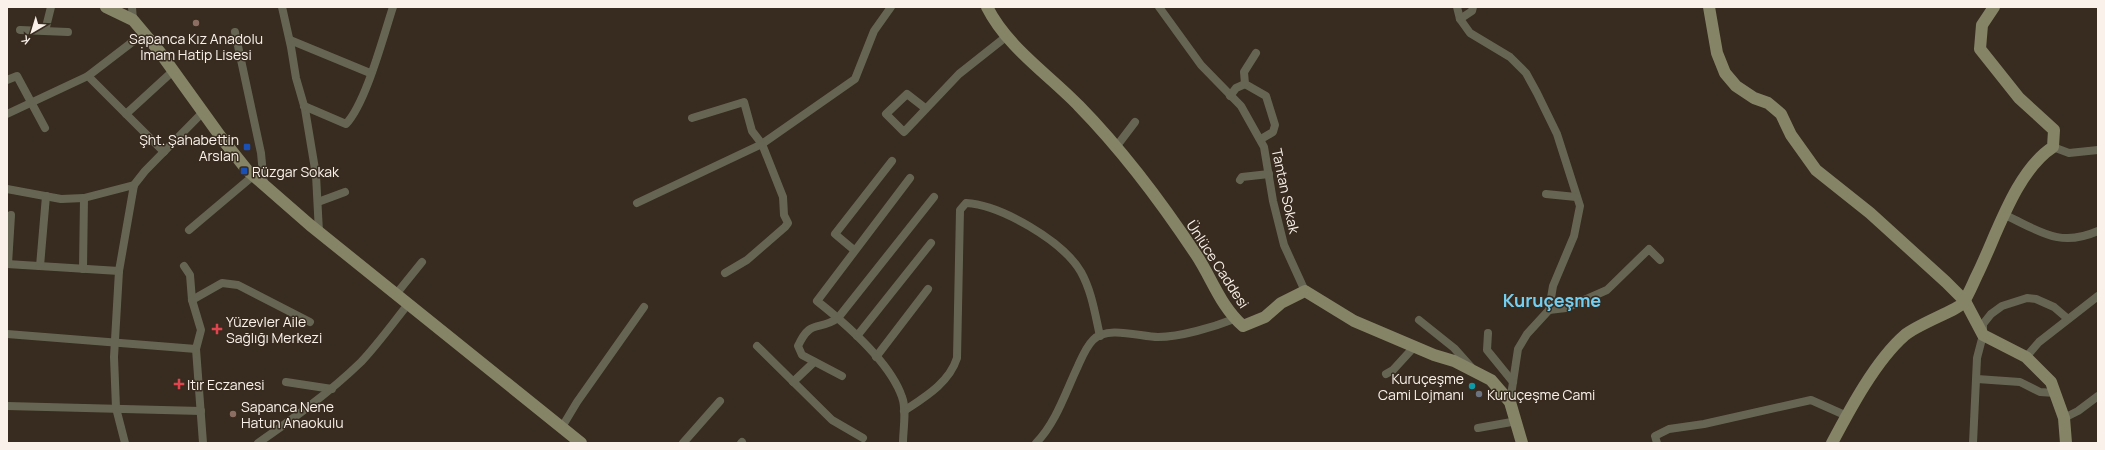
<svg xmlns="http://www.w3.org/2000/svg" width="2105" height="450" viewBox="0 0 2105 450" font-family="Manrope,sans-serif">
  <rect width="100%" height="100%" fill="#382b1f"/>
  <g fill="none" stroke-linecap="round" stroke-linejoin="round">
    <g stroke="#666553" stroke-width="8">
      <polyline points="132,7 133,20"/>
      <polyline points="282,7 291,47 296,78 305,109 316,175 319,232"/>
      <polyline points="1159,7 1201,65 1241,106 1264,147 1273,201 1284,245 1305,291"/>
      <polyline points="1457,7 1460,19 1470,33 1510,57 1526,73 1537,93 1557,134 1580,206 1574,236 1553,286 1549,310 1527,334 1518,349 1510,402"/>
      <polyline points="1460,19 1472,11 1473,7"/>
      <polyline points="20,30 68,32"/>
      <polyline points="45,31 51,7"/>
      <polyline points="235,32 261,153 264,185"/>
      <polyline points="290,40 370,73"/>
      <polyline points="1256,53 1244,72 1245,84 1266,96 1275,125 1273,132 1261,139"/>
      <polyline points="88,76 144,33"/>
      <polyline points="7,80 17,76 45,128"/>
      <polyline points="1230,96 1236,88 1245,84"/>
      <path d="M 304,106 L 346,124 C 366,103 383,37 393,7"/>
      <polyline points="925,108 907,94 886,114 904,132 959,74 1007,36"/>
      <polyline points="7,114 88,76 164,152"/>
      <polyline points="126,114 173,71"/>
      <polyline points="692,118 744,102 752,131 762,144 783,197 784,215 788,223 785,227 747,260 725,273"/>
      <polyline points="1116,147 1135,122"/>
      <polyline points="2053,147 2069,153 2098,150"/>
      <polyline points="1240,180 1242,177 1269,174"/>
      <polyline points="7,189 61,199 84,198 134,185"/>
      <polyline points="1546,194 1576,197"/>
      <polyline points="318,202 345,192"/>
      <polyline points="637,203 762,144 855,79 874,31 891,7"/>
      <path d="M 2005,215 C 2040,231 2059,248 2098,231"/>
      <polyline points="189,230 253,176"/>
      <polyline points="854,250 835,234 892,161"/>
      <polyline points="7,264 119,271"/>
      <polyline points="8,264 11,215"/>
      <polyline points="40,266 46,196"/>
      <polyline points="184,266 190,275 192,300 201,330 196,349 203,443"/>
      <polyline points="83,269 84,198"/>
      <polyline points="397,293 422,262"/>
      <polyline points="192,300 222,283 238,285 310,322"/>
      <polyline points="1549,310 1566,308 1607,290 1649,249 1660,260"/>
      <polyline points="1419,320 1454,348 1471,367"/>
      <polyline points="1488,333 1487,350 1513,382"/>
      <polyline points="7,334 196,349"/>
      <polyline points="857,336 931,243"/>
      <polyline points="757,346 832,420 863,438"/>
      <polyline points="876,357 928,289"/>
      <polyline points="2026,357 2039,342 2098,296"/>
      <polyline points="1386,374 1393,370 1414,347"/>
      <path d="M 842,376 L 802,355 L 798,346 C 811,318 818,332 838,318 L 934,197"/>
      <polyline points="1977,379 2020,382 2040,392 2055,393"/>
      <polyline points="286,382 332,389"/>
      <polyline points="793,382 813,363"/>
      <polyline points="7,406 201,411"/>
      <path d="M 904,411 C 925,397 949,383 957,358 L 960,210 L 966,203 C 1001,205 1063,241 1081,272 C 1092,292 1095,314 1100,336"/>
      <polyline points="2064,418 2078,411 2098,396"/>
      <polyline points="562,427 577,402 644,307"/>
      <polyline points="1478,428 1517,421"/>
      <polyline points="125,443 116,408 114,357 119,271 134,185 145,171 203,112"/>
      <path d="M 258,443 C 294,418 329,393 361,362 C 378,344 393,323 409,303"/>
      <polyline points="683,443 720,401"/>
      <polyline points="741,443 742,442"/>
      <path d="M 903,443 C 903,429 907,410 902,397 C 890,362 846,324 817,301 L 910,178"/>
      <path d="M 1036,443 C 1056,423 1066,391 1078,366 C 1082,357 1086,347 1093,340 C 1107,325 1141,337 1158,337 C 1180,337 1214,327 1234,319"/>
      <polyline points="1657,443 1655,436 1669,429 1704,424 1811,400 1847,416"/>
      <polyline points="1973,443 1977,358 1983,335 1983,324 1991,314 2002,306 2027,298 2036,299 2054,307 2068,319"/>
    </g>
    <g stroke="#868467" stroke-width="12">
      <polyline points="106,7 133,20 159,51 223,140 247,170 310,225 581,443"/>
      <path d="M 987,7 C 1007,47 1048,74 1079,106 C 1123,151 1162,203 1197,256 C 1212,279 1221,307 1243,326 L 1265,317 L 1281,303 L 1305,291 L 1354,321 L 1434,355 L 1454,361 L 1491,380 L 1510,402 L 1522,443"/>
      <polyline points="1709,7 1717,53 1725,73 1736,86 1754,98 1768,103 1781,114 1791,135 1816,170 1870,213 1946,282 1965,301 1983,335 2026,357 2051,382 2064,418 2066,443"/>
      <path d="M 1832,443 C 1850,409 1876,360 1905,335 C 1916,325 1959,309 1963,303 C 1969,294 1973,283 1978,273 C 1997,234 2016,171 2053,147 L 2054,130 L 2019,98 L 1980,49 L 1982,25 L 1994,7"/>
    </g>
  </g>
  <g fill="#8d6e63" stroke="#382b1f" stroke-width="1.5">
    <circle cx="196" cy="23" r="4"/>
    <circle cx="233" cy="414" r="4"/>
  </g>
  <g fill="#1a4fb4" stroke="#382b1f" stroke-width="1.5">
    <rect x="243" y="143" width="8" height="8" rx="2"/>
    <rect x="240" y="167" width="8" height="8" rx="2"/>
  </g>
  <g fill="#e0444e" stroke="#382b1f" stroke-width="1.5">
    <path d="M215 323h4v4h4v4h-4v4h-4v-4h-4v-4h4z"/>
    <path d="M177 378h4v4h4v4h-4v4h-4v-4h-4v-4h4z"/>
  </g>
  <circle fill="#0f9aa8" stroke="#382b1f" stroke-width="1.5" cx="1472" cy="386" r="4"/>
  <circle fill="#6b7280" stroke="#382b1f" stroke-width="1.5" cx="1479" cy="394" r="4"/>
  <g text-anchor="middle" dominant-baseline="central" stroke-width="3" stroke-linejoin="round" paint-order="stroke">
    <g font-size="14" fill="#faf2ea" stroke="#382b1f" text-anchor="start">
      <text x="196" y="38" text-anchor="middle">Sapanca Kız Anadolu<tspan x="196" dy="16">İmam Hatip Lisesi</tspan></text>
      <text x="239" y="139" text-anchor="end">Şht. Şahabettin<tspan x="239" dy="16">Arslan</tspan></text>
      <text x="252" y="171">Rüzgar Sokak</text>
      <text x="226" y="321">Yüzevler Aile<tspan x="226" dy="16">Sağlığı Merkezi</tspan></text>
      <text x="1464" y="378" text-anchor="end">Kuruçeşme<tspan x="1464" dy="16">Cami Lojmanı</tspan></text>
      <text x="187" y="384">Itır Eczanesi</text>
      <text x="1487" y="394">Kuruçeşme Cami</text>
      <text x="241" y="406">Sapanca Nene<tspan x="241" dy="16">Hatun Anaokulu</tspan></text>
    </g>
    <g font-size="14" fill="#faf2ea" stroke="#382b1f">
      <text transform="translate(1286 191) rotate(78)">Tantan Sokak</text>
      <text transform="translate(1218 264) rotate(57)">Ünlüce Caddesi</text>
    </g>
    <g font-size="18" font-weight="bold" fill="#73cff1" stroke="#382b1f">
      <text x="1552" y="300">Kuruçeşme</text>
    </g>
  </g>
  <rect width="2105" height="450" fill="none" stroke="#faf2ea" stroke-width="16"/>
  <g transform="translate(32 32) rotate(218)" stroke="#382b1f" stroke-width="3" paint-order="stroke">
  <path d="M0-3L7 15L0 10L-7 15Z" fill="#faf2ea"/>
  <text y="-6" font-size="11" font-weight="bold" text-anchor="middle" fill="#faf2ea">K</text>
  </g>
</svg>
